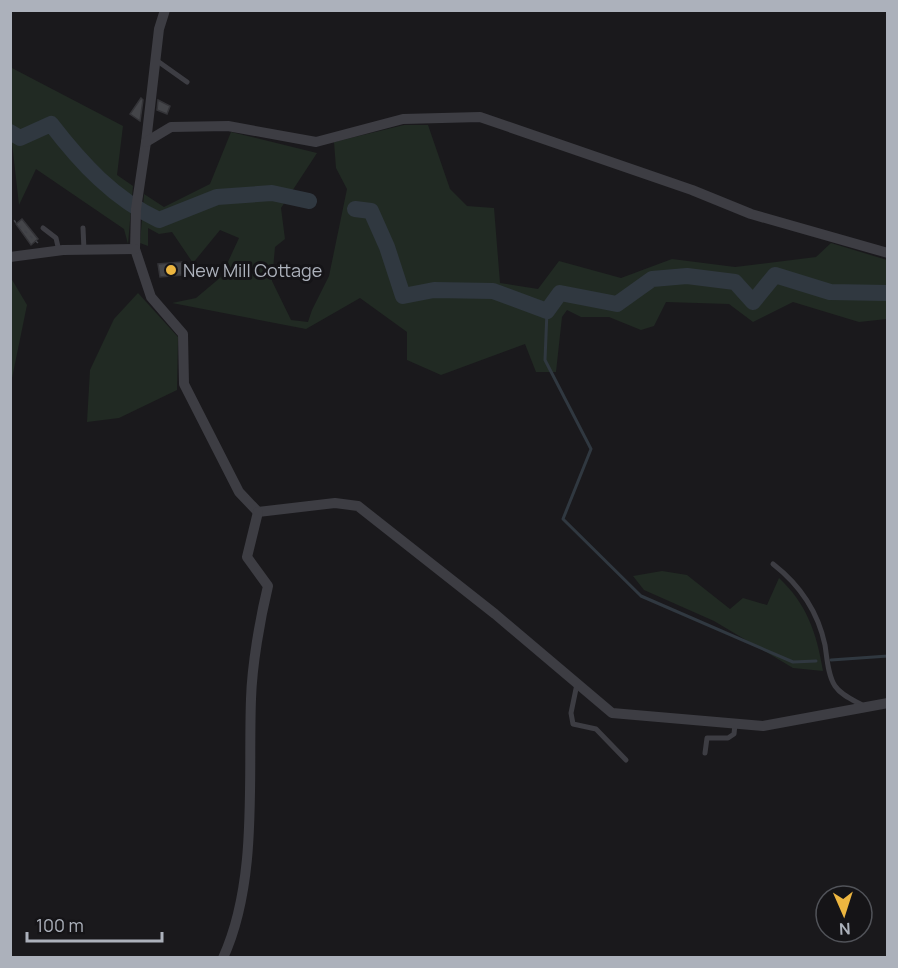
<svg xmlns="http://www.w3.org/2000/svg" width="898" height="968" viewBox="0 0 898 968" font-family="Manrope,sans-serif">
  <rect width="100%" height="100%" fill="#1a191c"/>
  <g fill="#212a23">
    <polygon points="10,67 123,126 117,175 133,186 128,244 124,229 36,169 19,205 11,134"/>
    <polygon points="404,125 428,125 450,189 467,206 494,208 500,283 538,289 559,261 621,278 672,259 735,267 816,257 831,243 887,260 887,319 859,322 793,302 753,322 729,304 666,302 654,326 641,330 609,317 581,317 567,310 562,317 556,372 536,372 525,344 441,375 407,360 407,332 360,298 306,329 172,303 196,298 221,277 239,238 220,230 193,263 172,232 159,234 148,228 148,246 140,243 144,194 164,207 210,184 231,132 317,153 281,208 285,239 275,247 272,281 291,320 308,322 312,310 329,276 347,189 336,168 334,142"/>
    <polygon points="11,278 27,305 11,383"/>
    <polygon points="138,293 178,337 177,390 119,418 87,422 90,370 114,319"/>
    <path d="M 662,571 L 687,575 L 730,609 L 743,598 L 767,605 L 779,578 C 807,604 817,634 823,671 L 793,668 L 714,621 L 644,590 L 633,576 Z"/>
  </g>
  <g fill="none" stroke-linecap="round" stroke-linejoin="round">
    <g stroke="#303840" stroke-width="3">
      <polyline points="547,311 545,360 591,449 563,519 641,596 793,662 816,661"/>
      <polyline points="831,660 888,656"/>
    </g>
    <g stroke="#303840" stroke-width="16">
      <path d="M 10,132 L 20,138 L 51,124 C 81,163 114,199 159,220 L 217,197 L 272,193 L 309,201"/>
      <polyline points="355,209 371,211 387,247 403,296 434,290 493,291 547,311 560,293 617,304 652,279 687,276 735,282 753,302 775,275 830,292 888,293"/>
    </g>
  </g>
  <g fill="#444549" stroke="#343438" stroke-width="1.5">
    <polygon points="141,98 143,100 140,121 130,114"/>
    <polygon points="158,100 170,106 167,114 157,110"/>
    <polygon points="22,219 38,239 31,245 16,224"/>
    <polygon points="182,262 183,275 160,277 158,264"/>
  </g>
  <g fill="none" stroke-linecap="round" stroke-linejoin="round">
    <polyline stroke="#414248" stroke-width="1.5" stroke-dasharray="3 4.5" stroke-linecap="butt" points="10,214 16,223 38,243"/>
    <g stroke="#3d3d43" stroke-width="5">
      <polyline points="156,60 187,82"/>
      <polyline points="43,228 56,238 59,251"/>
      <polyline points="83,228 84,250"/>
      <path d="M 773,564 C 800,585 818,612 825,645 C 827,658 828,676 835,686 C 841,695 853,700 862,705"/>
      <polyline points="577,684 571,713 573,724 596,729 626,760"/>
      <polyline points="705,753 707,738 728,738 734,734 735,724"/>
    </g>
    <g stroke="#3d3d43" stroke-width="10">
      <polyline points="165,10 159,29 146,142 136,209 135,249 151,297 183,334 184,384 239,492 258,512"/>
      <polyline points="146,142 171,127 228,126 316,142 403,119 480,117 692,190 751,214 888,253"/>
      <polyline points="10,257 63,250 135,249"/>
      <polyline points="258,512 335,503 358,506 495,614 612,713 763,726 888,703"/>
      <path d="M 223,958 C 258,882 248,781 251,699 C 252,665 260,619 268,586 L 247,557 L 258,512"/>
    </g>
  </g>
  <circle fill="#edb640" stroke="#151417" stroke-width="2" cx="171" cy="270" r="6"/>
  <g text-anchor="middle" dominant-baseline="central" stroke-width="6" stroke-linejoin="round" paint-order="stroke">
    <g font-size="18" fill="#acb1bb" stroke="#151417" text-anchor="start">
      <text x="183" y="270">New Mill Cottage</text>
    </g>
  </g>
  <rect width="898" height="968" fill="none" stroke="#acb1bb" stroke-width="24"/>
  <g transform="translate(844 914) rotate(177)"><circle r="28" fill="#151417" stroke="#515359" stroke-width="1.5"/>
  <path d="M0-4.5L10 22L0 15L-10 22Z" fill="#edb640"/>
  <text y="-9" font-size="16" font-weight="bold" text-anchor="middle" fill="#acb1bb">N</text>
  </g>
  <path d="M27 932v9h135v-9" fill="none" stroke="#acb1bb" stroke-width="3"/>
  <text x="36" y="932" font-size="18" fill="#acb1bb" stroke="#151417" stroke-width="4.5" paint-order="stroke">100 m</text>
</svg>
